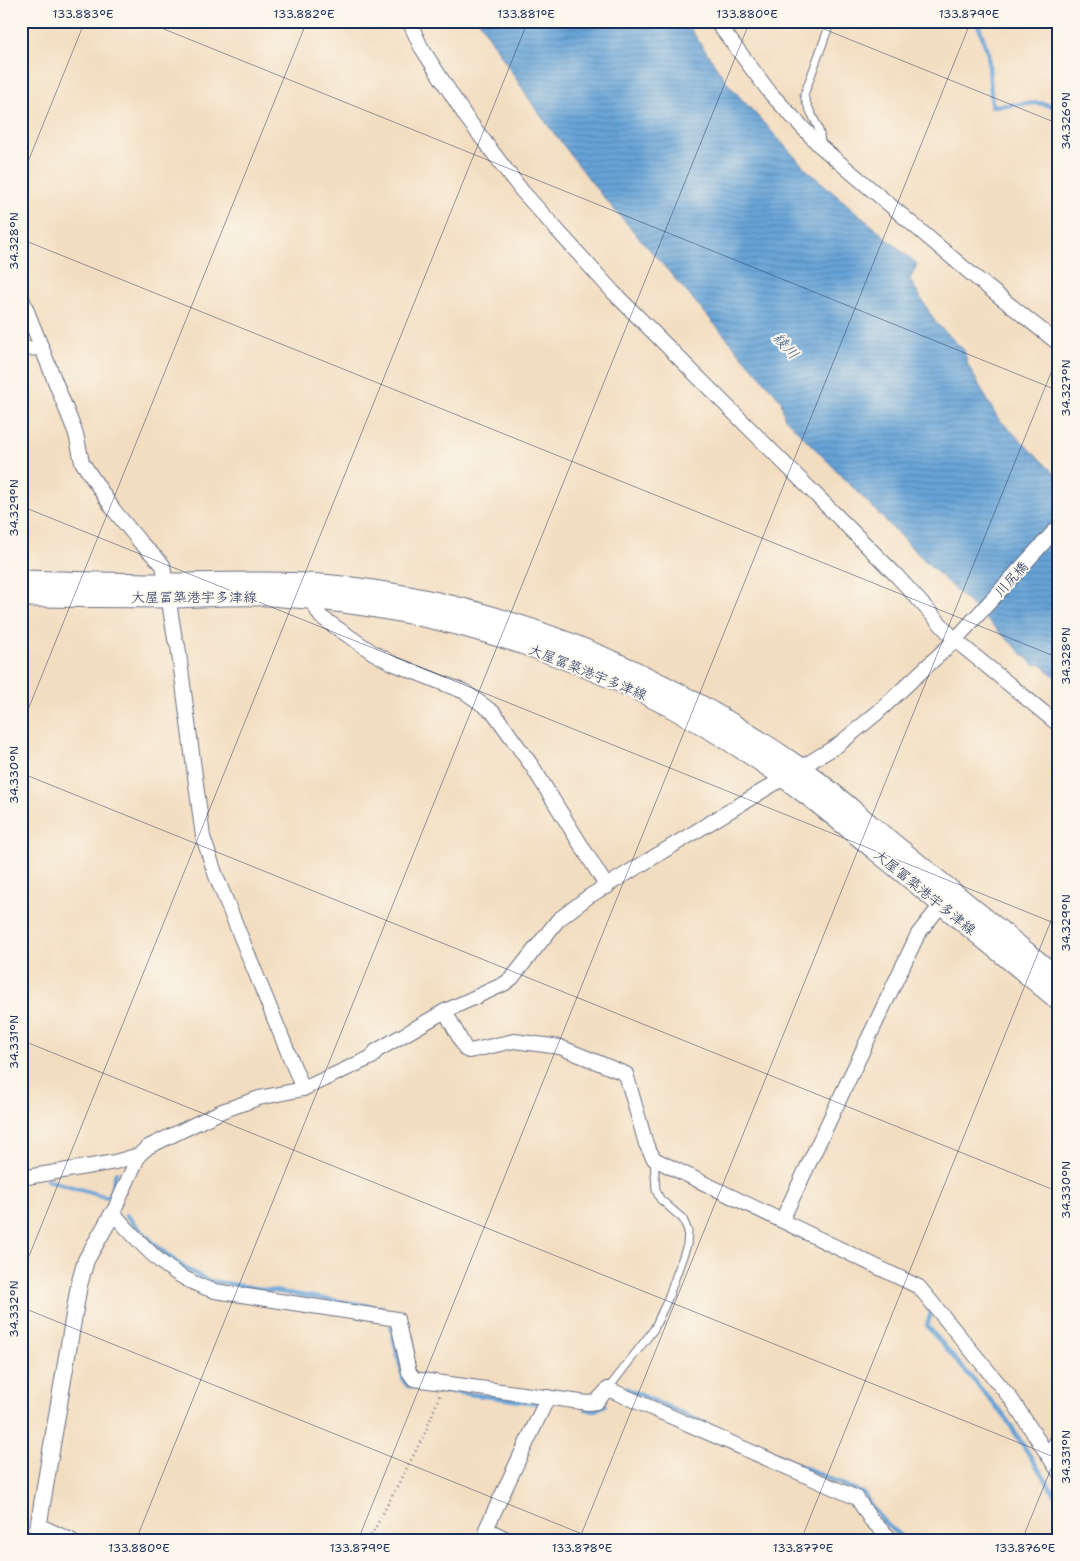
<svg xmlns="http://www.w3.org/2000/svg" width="1080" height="1561" viewBox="0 0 1080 1561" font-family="'Shantell Sans','Klee One',sans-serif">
  <defs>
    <pattern id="water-rules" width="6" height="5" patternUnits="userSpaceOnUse" patternTransform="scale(1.25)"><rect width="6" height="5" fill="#66a3d7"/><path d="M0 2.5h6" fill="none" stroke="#5385b2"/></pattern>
  </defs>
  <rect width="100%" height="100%" fill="#fbf7ec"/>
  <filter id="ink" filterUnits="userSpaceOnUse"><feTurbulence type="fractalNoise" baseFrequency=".02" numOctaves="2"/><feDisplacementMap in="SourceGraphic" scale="10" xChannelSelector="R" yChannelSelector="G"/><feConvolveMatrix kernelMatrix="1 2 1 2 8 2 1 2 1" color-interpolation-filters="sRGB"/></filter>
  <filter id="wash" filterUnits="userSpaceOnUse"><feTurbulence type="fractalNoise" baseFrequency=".0096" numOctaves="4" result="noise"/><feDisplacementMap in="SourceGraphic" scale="20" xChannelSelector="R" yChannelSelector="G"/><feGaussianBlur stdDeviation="1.12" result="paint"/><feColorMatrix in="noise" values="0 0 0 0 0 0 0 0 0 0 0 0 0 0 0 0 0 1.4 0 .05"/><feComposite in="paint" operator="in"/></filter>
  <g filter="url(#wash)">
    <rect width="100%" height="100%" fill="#f3ddc0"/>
    <polygon fill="url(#water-rules)" stroke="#40699a" points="479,21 685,21 729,85 807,170 917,264 910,280 936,323 964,350 968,365 997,417 1059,478 1059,680 1040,664 1034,665 923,559 784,417 781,400 599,192 537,111"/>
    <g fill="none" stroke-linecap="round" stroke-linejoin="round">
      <g stroke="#66a3d7" stroke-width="4.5">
        <polyline points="977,21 988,53 992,106 1038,103 1059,107"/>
        <polyline points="47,1180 106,1197 110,1194 116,1173"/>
        <path d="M 126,1215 C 154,1243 173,1266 210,1281 L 384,1308"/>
        <polyline points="928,1308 931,1312 927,1326 1005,1417 1059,1501"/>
        <polyline points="391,1327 404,1381 408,1386 544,1404"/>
        <path d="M 625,1388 L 864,1494 C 875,1514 887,1527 906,1540"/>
        <polyline points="586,1409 595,1410 605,1405"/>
      </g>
    </g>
  </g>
  <g filter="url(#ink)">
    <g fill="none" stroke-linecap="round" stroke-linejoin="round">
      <defs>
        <g id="service">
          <path d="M 820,145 C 824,129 807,111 804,95 L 831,21"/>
          <polyline points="608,1389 654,1329 667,1301 687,1245 688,1231 683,1219 660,1199 656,1190 654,1159"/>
          <polyline points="1046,1453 1059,1430"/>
        </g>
        <g id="minor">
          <polyline points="409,21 421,47 466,117 522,191 614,293 897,576 955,640 1059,725"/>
          <polyline points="716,21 771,94 820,146 975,277 1059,344"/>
          <polyline points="21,296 76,434 82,462 113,509 140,542 163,565 175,639 178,646 203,837 216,876 303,1089"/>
          <polyline points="21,349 42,348"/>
          <polyline points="311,600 321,617 372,652 392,663 465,692 494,713 532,766 607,887"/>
          <polyline points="445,1011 466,1050 470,1051 514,1041 560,1047 626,1074 646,1144 654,1159 919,1287 1012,1400 1059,1472"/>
          <polyline points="21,1178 115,1162 139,1155"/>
          <polyline points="782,1220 918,934 941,905"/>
          <polyline points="38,1525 71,1540"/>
          <polyline points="509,1540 486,1529 548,1397"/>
          <path d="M 892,1540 L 871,1520 L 857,1498 L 608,1389 L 596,1402 L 588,1403 L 414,1379 L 409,1372 L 397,1319 L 215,1291 C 169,1278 144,1247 113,1213 L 139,1155 L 148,1147 L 222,1111 L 259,1098 L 303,1089 L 372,1057 L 376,1051 L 445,1011 L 504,984 L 512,978 L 558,920 L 588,897 L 838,745 L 877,713 L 955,640 L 1059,526"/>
        </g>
        <polyline id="tertiary" points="36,1540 79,1285 86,1260 113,1213"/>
        <g id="secondary">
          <path d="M 21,580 C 69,581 118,583 166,583 C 228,583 289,579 351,587 C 514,607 664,673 798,766 C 829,788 858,815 888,839 C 945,885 1002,931 1059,978"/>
          <path d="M 21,597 C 72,597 122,598 172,598 C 209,597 246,594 282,597 C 443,607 611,663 746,752 C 796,784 842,823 888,861 C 945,908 1002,954 1059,1001"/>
        </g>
      </defs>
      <use href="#service" stroke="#676c80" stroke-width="9"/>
      <use href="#minor" stroke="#676c80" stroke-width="16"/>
      <use href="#tertiary" stroke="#676c80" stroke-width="18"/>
      <use href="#secondary" stroke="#676c80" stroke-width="21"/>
      <polyline stroke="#676c80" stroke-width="2.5" stroke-dasharray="1 4" stroke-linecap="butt" points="369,1540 424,1435 440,1395"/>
      <use href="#service" stroke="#fff" stroke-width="7"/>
      <use href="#minor" stroke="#fff" stroke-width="14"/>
      <use href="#tertiary" stroke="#fff" stroke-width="16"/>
      <use href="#secondary" stroke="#fff" stroke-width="19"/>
    </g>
  </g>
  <path fill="none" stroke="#1b2f5e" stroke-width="1" stroke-opacity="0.45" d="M 144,21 L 1059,391M 804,21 L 1059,124M 21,179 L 85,21M 21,239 L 1059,658M 21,506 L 1059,925M 21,727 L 307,21M 21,773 L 1059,1192M 21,1040 L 1059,1459M 21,1276 L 528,21M 21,1307 L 597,1540M 136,1540 L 750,21M 358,1540 L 971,21M 579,1540 L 1059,353M 801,1540 L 1059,901M 1022,1540 L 1059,1449"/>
  <g text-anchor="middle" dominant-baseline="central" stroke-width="4" stroke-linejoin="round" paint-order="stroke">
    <g font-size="14" fill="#1b2f5e" stroke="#fbf7ec">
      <text transform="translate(1011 579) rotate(-48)">川尻橋</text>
      <text x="194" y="597">大屋冨築港宇多津線</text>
      <text transform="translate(588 672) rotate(22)">大屋冨築港宇多津線</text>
      <text transform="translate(925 892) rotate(39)">大屋冨築港宇多津線</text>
    </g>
    <g font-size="15" font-style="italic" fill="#355888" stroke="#fbf7ec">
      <text transform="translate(786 346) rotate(48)">綾川</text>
    </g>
  </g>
  <rect width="1080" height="1561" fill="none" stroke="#fbf7ec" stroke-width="55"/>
  <rect x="28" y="28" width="1024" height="1506" fill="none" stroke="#1b2f5e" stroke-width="2"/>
  <g font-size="12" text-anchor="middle" fill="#1b2f5e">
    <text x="83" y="18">133.883°E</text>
    <text x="304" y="18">133.882°E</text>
    <text x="526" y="18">133.881°E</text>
    <text x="747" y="18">133.880°E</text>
    <text x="969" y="18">133.879°E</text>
    <text transform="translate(1066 121) rotate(-90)" y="4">34.326°N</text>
    <text transform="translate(14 241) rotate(-90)" y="4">34.328°N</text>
    <text transform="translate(1066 388) rotate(-90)" y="4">34.327°N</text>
    <text transform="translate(14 508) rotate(-90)" y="4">34.329°N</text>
    <text transform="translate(1066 656) rotate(-90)" y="4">34.328°N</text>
    <text transform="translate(14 775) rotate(-90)" y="4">34.330°N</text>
    <text transform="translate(1066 923) rotate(-90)" y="4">34.329°N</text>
    <text transform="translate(14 1042) rotate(-90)" y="4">34.331°N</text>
    <text transform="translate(1066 1190) rotate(-90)" y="4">34.330°N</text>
    <text transform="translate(14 1309) rotate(-90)" y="4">34.332°N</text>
    <text transform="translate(1066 1457) rotate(-90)" y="4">34.331°N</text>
    <text x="139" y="1552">133.880°E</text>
    <text x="360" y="1552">133.879°E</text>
    <text x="582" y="1552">133.878°E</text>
    <text x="803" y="1552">133.877°E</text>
    <text x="1025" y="1552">133.876°E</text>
  </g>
</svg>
